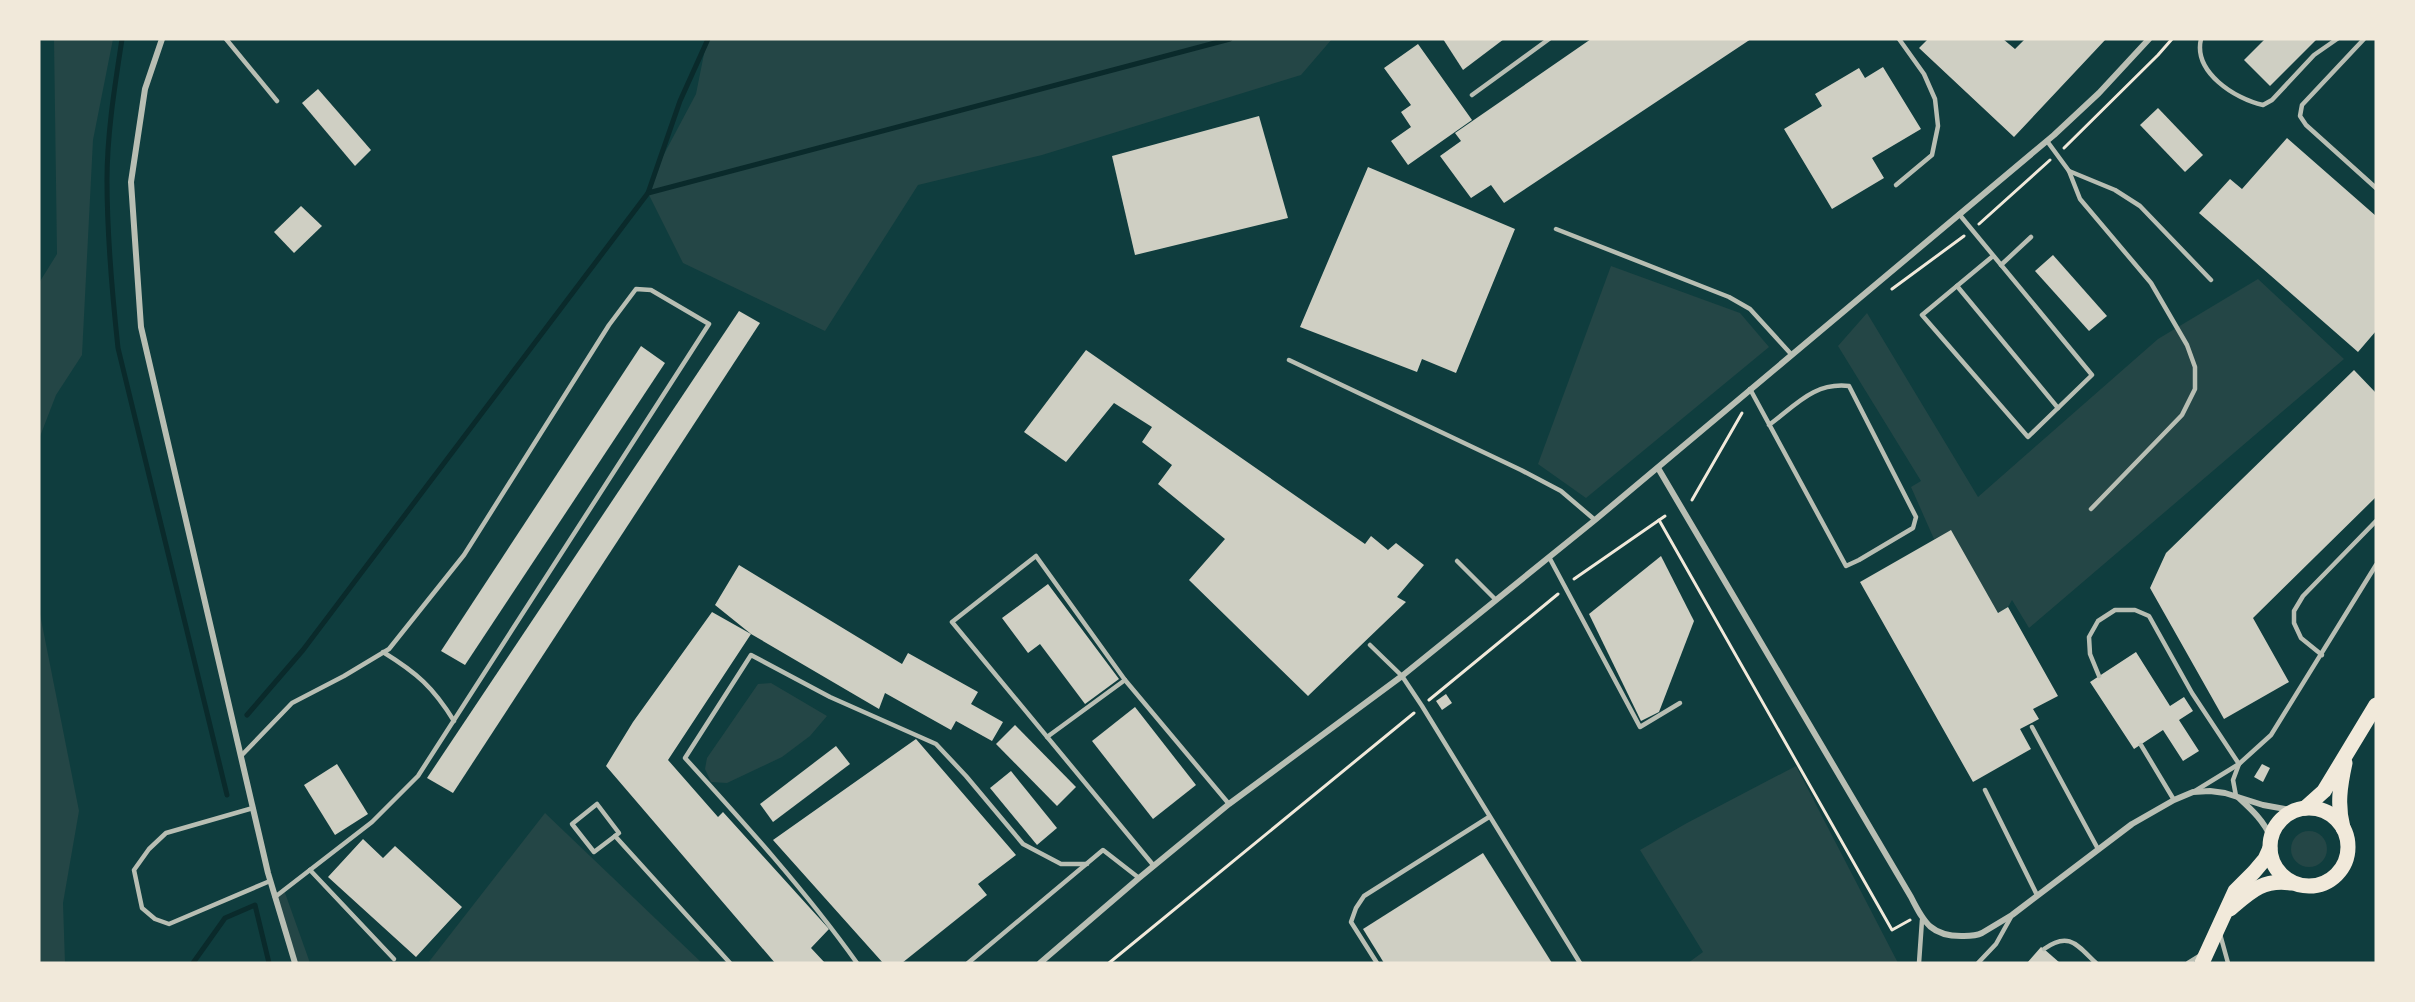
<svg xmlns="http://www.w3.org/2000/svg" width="2415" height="1002" viewBox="0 0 2415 1002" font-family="Quicksand,sans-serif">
  <rect width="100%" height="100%" fill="#0f3d3e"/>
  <g fill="#244646">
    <polygon points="54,39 113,39 93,140 82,355 56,395 39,439 39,283 57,254"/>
    <polygon points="707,39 1332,39 1301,75 1042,155 918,185 825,331 683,263 648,193 654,173 696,94"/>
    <polygon points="1611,266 1740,313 1769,347 1586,498 1538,464"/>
    <polygon points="2258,279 2344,359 2029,628 2012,600 2008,607 1998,613 1951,531 1934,539 1911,487 1921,481 1838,346 1867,313 1978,497 2158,339"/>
    <polygon points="39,609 79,811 63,903 65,963 39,963"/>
    <polygon points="771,683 827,716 810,736 782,757 727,783 711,782 705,769 707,758 758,684"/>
    <polygon points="1796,766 1898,963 1688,963 1703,952 1640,850 1687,823"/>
    <polygon points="545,813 702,963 428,963"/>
    <circle cx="2309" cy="849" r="18"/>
    <polygon points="284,890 310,963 295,963 275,897"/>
  </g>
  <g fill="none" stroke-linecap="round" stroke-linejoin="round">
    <g stroke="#0a2a2b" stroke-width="5">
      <path d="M 122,39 C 115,85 107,133 107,180 C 107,236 112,292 118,348 L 227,795"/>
      <polyline points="648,193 680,101 708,39"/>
      <polyline points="247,715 303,650 648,193 1230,39"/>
      <polyline points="193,963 225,918 255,905 269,963"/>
    </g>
  </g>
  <g fill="#cfcfc3">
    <polygon points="1443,39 1504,39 1463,70"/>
    <polygon points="1591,39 1751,39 1504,203 1491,185 1471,198 1440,156 1461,141 1455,133"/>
    <polygon points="1928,39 2003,39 2015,49 2025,39 2106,39 2014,137 1919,48"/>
    <polygon points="2265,39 2317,39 2270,86 2244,60"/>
    <polygon points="1418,44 1472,120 1408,165 1391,141 1411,127 1401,112 1411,105 1384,68"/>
    <polygon points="1883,67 1921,129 1872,158 1884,178 1832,209 1784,129 1822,106 1815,94 1859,68 1865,78"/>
    <polygon points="318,89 371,150 355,166 302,103"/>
    <polygon points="2158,108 2203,155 2185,172 2140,125"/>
    <polygon points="1259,116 1288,218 1135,255 1112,156"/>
    <polygon points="2287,138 2376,216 2376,331 2358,352 2199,213 2230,179 2242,189"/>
    <polygon points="1368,167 1515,229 1456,373 1422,359 1417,372 1300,327"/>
    <polygon points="301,206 322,226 294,253 274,232"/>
    <polygon points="2053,255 2107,316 2089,331 2035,271"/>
    <polygon points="739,311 760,323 453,793 427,778"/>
    <polygon points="641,346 665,363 465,665 441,651"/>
    <polygon points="1086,350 1365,544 1371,536 1388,550 1396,543 1424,565 1397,597 1406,602 1308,696 1189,580 1225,539 1158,484 1172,465 1142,442 1152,427 1114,403 1066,462 1024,432"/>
    <polygon points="2354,370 2376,393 2376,497 2253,618 2289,682 2224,719 2150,588 2166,553"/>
    <polygon points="1951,530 1998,613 2008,607 2058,696 2033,709 2039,719 2020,729 2031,749 1973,782 1860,582"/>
    <polygon points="1661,556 1694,621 1659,712 1641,721 1589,614"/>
    <polygon points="739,565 902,664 908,653 978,692 971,704 1003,722 992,741 956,721 951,730 885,693 879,709 751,634 715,605"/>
    <polygon points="1048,584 1119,679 1085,704 1040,644 1028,653 1002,618"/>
    <polygon points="712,612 751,634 668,760 718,817 723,812 829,929 811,948 825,963 775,963 606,766 633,722"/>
    <polygon points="2136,652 2170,706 2184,697 2193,711 2179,720 2199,751 2183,761 2163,730 2134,749 2090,682"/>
    <polygon points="1446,694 1452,703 1442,710 1436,701"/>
    <polygon points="1135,707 1196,785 1153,819 1092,741"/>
    <polygon points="1015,725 1076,787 1057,806 996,744"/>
    <polygon points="916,739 1016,855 978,884 987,895 902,963 883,963 773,840"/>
    <polygon points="836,746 850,764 773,822 760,804"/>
    <polygon points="337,764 368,814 335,835 304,785"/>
    <polygon points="2262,764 2270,768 2263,782 2254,777"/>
    <polygon points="1011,771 1057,828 1037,845 990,788"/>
    <polygon points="363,839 383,858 395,846 462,907 416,957 328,877"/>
    <polygon points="1483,853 1552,963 1384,963 1363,929"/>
    <polygon points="2041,947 2044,949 2060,963 2027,963"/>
  </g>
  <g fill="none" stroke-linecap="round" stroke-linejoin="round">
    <g stroke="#f1e9da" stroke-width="3">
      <polyline points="2064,148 2158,55 2172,39"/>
      <polyline points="1979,224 2050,160"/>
      <polyline points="1892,289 1964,236"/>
      <polyline points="1692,500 1742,413"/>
      <polyline points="1659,520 1892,930 1910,920"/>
      <polyline points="1574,579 1665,516"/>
      <polyline points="1429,700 1558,594"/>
      <polyline points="1109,963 1414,713"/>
    </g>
    <g stroke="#b8beb3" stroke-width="4.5">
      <polyline points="226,39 277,101"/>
      <path d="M 2201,39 C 2193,72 2235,99 2263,105 L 2272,100 L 2314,55 L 2337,39"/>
      <polyline points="2364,39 2302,105 2300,116 2306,125 2376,188"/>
      <polyline points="1472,95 1549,39"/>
      <polyline points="2047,141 2069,171 2115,190 2140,206 2211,280"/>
      <polyline points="2069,171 2080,199 2151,283 2187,345 2195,367 2195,389 2182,415 2091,509"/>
      <polyline points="1896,185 1932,155 1938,126 1935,99 1924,74 1899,39"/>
      <polyline points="1959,214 2092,375 2028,437 1922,315 1993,256"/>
      <polyline points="1556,229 1729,297 1750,309 1791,354"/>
      <polyline points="2001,265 2031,237"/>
      <polyline points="1957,286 2058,408"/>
      <polyline points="1289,360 1521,470 1561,491 1595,520"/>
      <path d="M 1750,389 L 1846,566 L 1859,560 L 1913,528 L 1916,517 L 1849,386 C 1814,382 1796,405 1769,425"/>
      <polyline points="1549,557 1640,727 1680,703"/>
      <polyline points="1457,561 1496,600"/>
      <polyline points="1370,645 1402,676 1422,706 1580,963"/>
      <path d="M 383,652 C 417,673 433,687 454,721"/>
      <polyline points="2322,655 2301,638 2294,623 2294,611 2303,596 2376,521"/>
      <polyline points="2099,676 2090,654 2089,637 2098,621 2115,610 2135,610 2149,616 2192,693 2239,764 2233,780 2236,796"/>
      <polyline points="2032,727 2098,849"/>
      <polyline points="1047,737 1125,680"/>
      <polyline points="2141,745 2174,800"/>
      <polyline points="241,756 292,703 344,676 389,649 464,555 609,325 636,289 651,290 709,324 418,776 372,822 275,897"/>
      <polyline points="1985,790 2037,895"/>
      <polyline points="2195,791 2239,764 2271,735 2376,565"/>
      <polygon points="597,804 619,833 594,852 572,824"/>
      <polyline points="253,808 166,833 149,849 134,870 142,908 155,919 169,924 270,881"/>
      <polyline points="615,836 730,963"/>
      <polyline points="1154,866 952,622 1036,556 1125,680 1229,804"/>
      <polyline points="310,870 394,959"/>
      <polyline points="2220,934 2228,963"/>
      <path d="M 2044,949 C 2069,931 2077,945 2096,963"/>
      <path d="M 857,963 C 805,890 745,824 685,758 L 751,655 L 830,697 L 936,744 L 966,776 L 1023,844 L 1061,864 L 1087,864"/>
      <polyline points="968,963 1103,850 1139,878"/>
      <polyline points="1377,963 1351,922 1356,908 1364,896 1489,817"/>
      <polyline points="1919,963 1922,920"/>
      <polyline points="1978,963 1996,944 2011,917"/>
      <polyline points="2188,963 2201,955"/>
    </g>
    <g stroke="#b8beb3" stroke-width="6">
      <polyline points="162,39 145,89 131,182 141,327 268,873 295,963"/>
      <path d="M 1658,468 L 1911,897 C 1924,923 1932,937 1964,936 C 1971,936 1976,936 1982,933 L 2012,915 L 2132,824 L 2174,800 L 2193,792 L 2210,791 L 2225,793 L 2263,805 L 2296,811"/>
      <path d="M 2239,798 C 2252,810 2264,821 2271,838"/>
      <polyline points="1040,963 1139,878 1229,804 1402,676 1595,520 2054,135 2099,93 2149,39"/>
    </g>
    <g stroke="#f1e9da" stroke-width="15">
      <polyline points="2305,808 2324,791 2376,705"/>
      <circle cx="2309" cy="847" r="39"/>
      <path d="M 2343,828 C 2337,805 2340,786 2345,763"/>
      <path d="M 2230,909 C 2251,891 2263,879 2291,883"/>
      <polyline points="2202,963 2235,891 2254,872 2265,859 2270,848"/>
    </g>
  </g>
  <rect width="2415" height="1002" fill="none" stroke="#f1e9da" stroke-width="81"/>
</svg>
